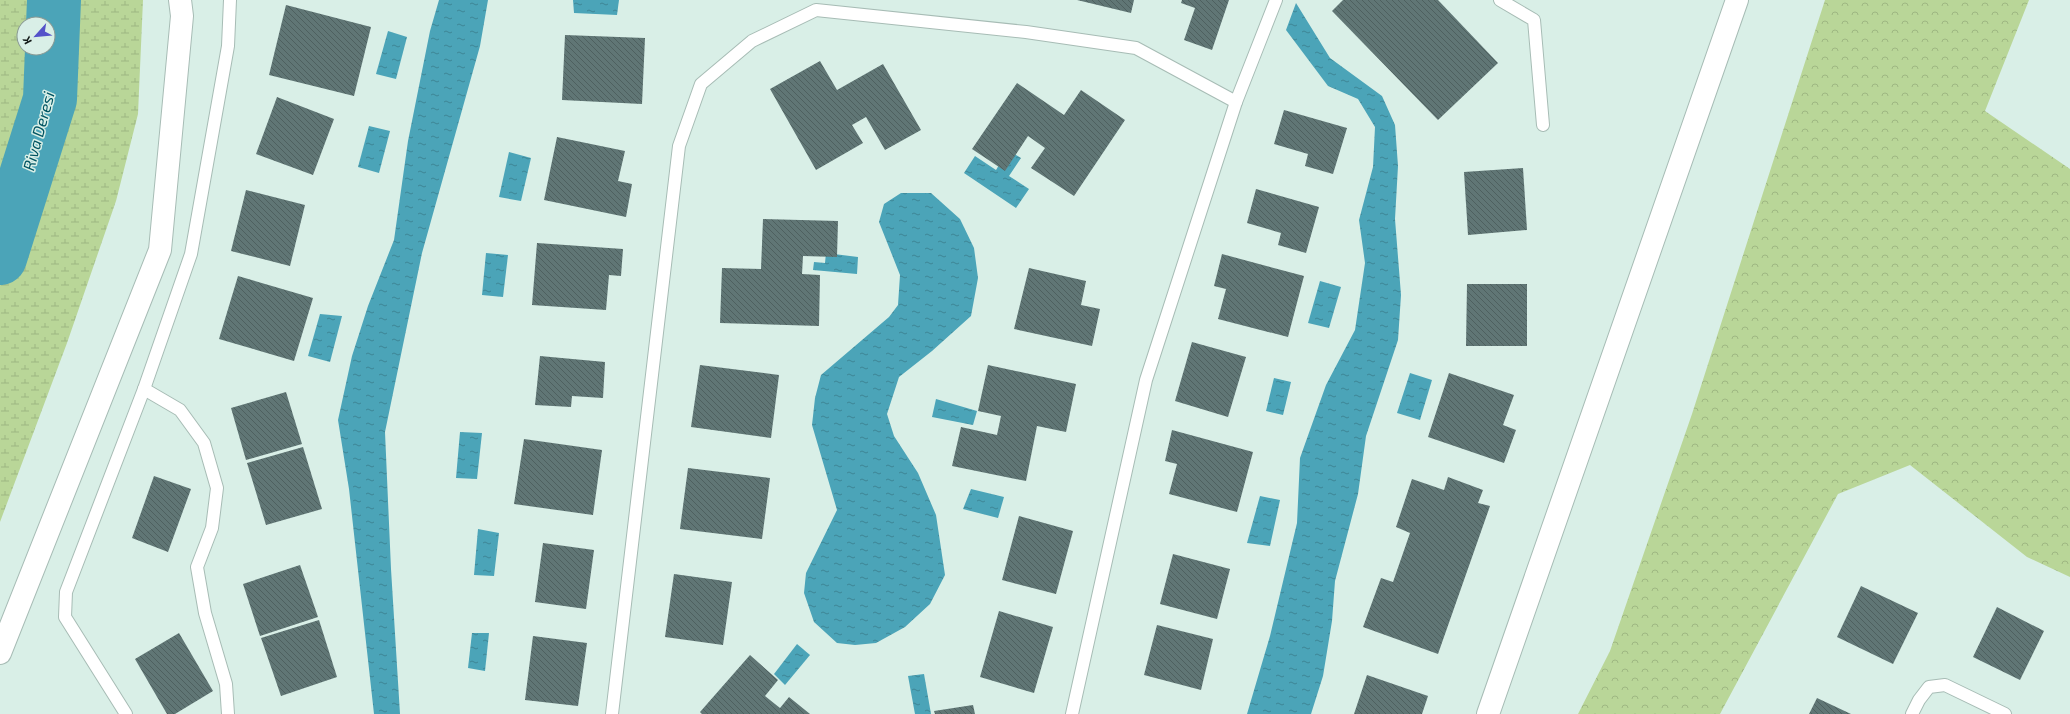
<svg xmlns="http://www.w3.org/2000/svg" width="2070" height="714" viewBox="0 0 2070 714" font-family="'Exo 2',sans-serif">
  <defs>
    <pattern id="forest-crowns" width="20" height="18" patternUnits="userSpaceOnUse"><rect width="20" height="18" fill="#b9d698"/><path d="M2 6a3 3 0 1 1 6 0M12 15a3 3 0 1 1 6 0" fill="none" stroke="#9eb782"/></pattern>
    <pattern id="wetland-marsh" width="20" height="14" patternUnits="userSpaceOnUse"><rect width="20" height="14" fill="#b9d698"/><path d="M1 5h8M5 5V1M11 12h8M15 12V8" fill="none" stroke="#9eb782"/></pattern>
    <pattern id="water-ripples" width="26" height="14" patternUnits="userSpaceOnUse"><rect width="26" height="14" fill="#4ba4b8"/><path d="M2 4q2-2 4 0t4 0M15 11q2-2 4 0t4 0" fill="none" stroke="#3d8595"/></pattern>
    <pattern id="building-back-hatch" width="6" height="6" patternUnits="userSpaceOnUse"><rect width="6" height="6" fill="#607675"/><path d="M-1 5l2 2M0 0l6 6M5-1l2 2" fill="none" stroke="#4e605f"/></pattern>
  </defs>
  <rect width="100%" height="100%" fill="#d9efe7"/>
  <polygon fill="url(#forest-crowns)" points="1825,0 2029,0 1985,111 2070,169 2070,577 2027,557 1910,465 1838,494 1720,714 1578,714 1610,651 1692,414"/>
  <path fill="url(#wetland-marsh)" fill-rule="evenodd" d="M 0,0 L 143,0 L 138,114 L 116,201 L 67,343 L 0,522 ZM 24,24 L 48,24 L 48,48 L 24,48 Z"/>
  <g fill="url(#water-ripples)">
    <polygon points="439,0 488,0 480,46 422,253 385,432 391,569 400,714 374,714 349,489 338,420 352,356 368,306 394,240 408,141 430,31"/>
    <polygon points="573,0 619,0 617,15 574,13"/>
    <polygon points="1296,3 1330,58 1382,96 1395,125 1398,166 1395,219 1401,295 1398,340 1366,436 1358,494 1335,581 1332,621 1323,676 1311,714 1247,714 1270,636 1297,523 1300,458 1326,385 1355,330 1365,263 1359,220 1373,167 1375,127 1358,99 1328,86 1286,30"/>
    <polygon points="388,31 407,37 396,79 376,74"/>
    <polygon points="369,126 390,131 379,173 358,167"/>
    <polygon points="1008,150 1021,158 1009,176 1029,189 1016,208 964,173 975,156 996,170"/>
    <polygon points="509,152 531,158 521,201 499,197"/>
    <polygon points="901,193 931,193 960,219 974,248 978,278 971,316 932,351 899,377 887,414 894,436 918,473 936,515 945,575 930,604 905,627 876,643 855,645 837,643 814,622 804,593 806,573 837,510 812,425 815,398 821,375 889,317 898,305 900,275 879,222 884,204"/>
    <polygon points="486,253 508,255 503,297 482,295"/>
    <polygon points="826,253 858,257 857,274 813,270 814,262 825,263"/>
    <polygon points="1320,281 1341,287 1329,328 1308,323"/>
    <polygon points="320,314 342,316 330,362 308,356"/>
    <polygon points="1410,373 1432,380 1420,420 1397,413"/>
    <polygon points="1274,378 1291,382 1283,415 1266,411"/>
    <polygon points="936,399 977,411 973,425 932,417"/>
    <polygon points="460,432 482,433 477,479 456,478"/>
    <polygon points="971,489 1004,497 998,518 963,509"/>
    <polygon points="1260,496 1280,500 1270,546 1247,543"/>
    <polygon points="478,529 499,533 494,576 474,575"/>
    <polygon points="472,633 489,633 485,671 468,668"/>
    <polygon points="797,644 810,655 785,685 774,674"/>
    <polygon points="924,674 931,714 915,714 908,676"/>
  </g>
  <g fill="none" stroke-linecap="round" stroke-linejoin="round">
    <polyline stroke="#4ba4b8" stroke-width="54" points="0,258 50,99 54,0"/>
  </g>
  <g fill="url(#building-back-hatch)">
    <polygon points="1077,0 1134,0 1131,13"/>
    <polygon points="1182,0 1229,0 1212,50 1184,40 1195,8 1181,3"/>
    <polygon points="1343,0 1438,0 1498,63 1438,120 1332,11"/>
    <polygon points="286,5 371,27 354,96 269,75"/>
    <polygon points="565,35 645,38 642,104 562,100"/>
    <polygon points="820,61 837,90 883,64 921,130 885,150 866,117 852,125 863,143 816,170 770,89"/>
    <polygon points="1017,83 1064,115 1081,90 1125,120 1074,196 1031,168 1045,148 1028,136 1005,171 972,149"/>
    <polygon points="277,97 334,119 313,175 256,154"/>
    <polygon points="1284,110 1347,128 1333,174 1305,166 1308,154 1274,144"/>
    <polygon points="557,137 625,151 618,181 632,184 626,217 544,200"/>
    <polygon points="1523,168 1527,230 1468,235 1464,172"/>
    <polygon points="1256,189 1319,207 1306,253 1278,245 1281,233 1247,223"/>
    <polygon points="246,190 305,205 290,266 231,251"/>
    <polygon points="763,219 838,221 837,257 803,256 802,274 820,275 819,326 720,323 722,268 761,269"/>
    <polygon points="537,243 623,249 621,276 609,275 606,310 532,305"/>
    <polygon points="1222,254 1304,276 1288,337 1218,319 1226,289 1214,286"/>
    <polygon points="1029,268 1086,281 1081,305 1100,309 1092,346 1014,329"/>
    <polygon points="238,276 313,298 294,361 219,339"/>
    <polygon points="1467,284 1527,284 1527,346 1466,346"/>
    <polygon points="1192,342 1246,357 1228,417 1175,401"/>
    <polygon points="540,356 605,362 603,398 572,396 571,407 535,405"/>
    <polygon points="700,365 779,375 771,438 691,427"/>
    <polygon points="988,365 1076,384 1066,432 1037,426 1026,481 952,466 961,427 997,435 1001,416 978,411"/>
    <polygon points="1449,373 1514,395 1503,425 1516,430 1504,463 1428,437"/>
    <polygon points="286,392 302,444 246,460 231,408"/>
    <polygon points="1172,430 1253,452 1237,512 1169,494 1177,464 1165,461"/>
    <polygon points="524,439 602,450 593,515 514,504"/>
    <polygon points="303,447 322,509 266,525 247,463"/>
    <polygon points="688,468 770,478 762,539 680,529"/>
    <polygon points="154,476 191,489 168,552 132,538"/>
    <polygon points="1448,477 1483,490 1478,503 1490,506 1438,654 1363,627 1381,578 1393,582 1410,533 1396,527 1412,479 1444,490"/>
    <polygon points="1019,516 1073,531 1056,594 1002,580"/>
    <polygon points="543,543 594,550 586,609 535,602"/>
    <polygon points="1173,554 1230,569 1217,619 1160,604"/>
    <polygon points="300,565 318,617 260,636 243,584"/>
    <polygon points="674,574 732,582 723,645 665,637"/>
    <polygon points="1861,586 1918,613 1893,664 1837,637"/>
    <polygon points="1997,607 2044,631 2020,680 1973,657"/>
    <polygon points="999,611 1053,627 1034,693 980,677"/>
    <polygon points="319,620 337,677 281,696 261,638"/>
    <polygon points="1157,625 1213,639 1201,690 1144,675"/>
    <polygon points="179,633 213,691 175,714 167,714 135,659"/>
    <polygon points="533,636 587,643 578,706 525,700"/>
    <polygon points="750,655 778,680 765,696 780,708 789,697 810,714 702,714 700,712"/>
    <polygon points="1367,675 1428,696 1422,714 1354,714"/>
    <polygon points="1817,698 1851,714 1809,714"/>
    <polygon points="973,705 975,714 935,714 934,711"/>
  </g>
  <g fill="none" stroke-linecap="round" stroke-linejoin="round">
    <defs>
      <g id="service">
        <polyline points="1500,0 1534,20 1543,125"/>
        <polyline points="144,389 180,410 204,443 217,488 212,528 197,567 205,613 226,684 228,714"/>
        <polyline points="126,714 65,617 66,592 144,389 191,254 228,46 230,0"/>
        <polyline points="612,714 679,146 701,84 752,41 816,10 1026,32 1136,48 1236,102"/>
        <polyline points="1072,714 1146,380 1236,102 1276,0"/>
        <polyline points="1912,714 1919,700 1929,687 1945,685 2005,714"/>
      </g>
      <polyline id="minor" points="0,653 160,250 182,16 180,0"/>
      <polyline id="tertiary" points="1488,714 1737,0"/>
    </defs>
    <use href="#service" stroke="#a7bcb5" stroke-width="14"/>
    <use href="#minor" stroke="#a7bcb5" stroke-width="24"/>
    <use href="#tertiary" stroke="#a7bcb5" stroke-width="24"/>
    <use href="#service" stroke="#fff" stroke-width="12"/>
    <use href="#minor" stroke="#fff" stroke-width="22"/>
    <use href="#tertiary" stroke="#fff" stroke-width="22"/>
  </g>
  <g text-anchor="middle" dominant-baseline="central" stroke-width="3" stroke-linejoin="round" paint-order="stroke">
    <g font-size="16" font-style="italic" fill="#015462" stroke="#d9efe7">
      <text transform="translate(38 131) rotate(-75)">Riva Deresi</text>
    </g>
  </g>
  <g transform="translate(36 36) rotate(243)"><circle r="19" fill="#d9efe7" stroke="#899994"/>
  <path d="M0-3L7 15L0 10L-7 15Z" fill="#5452c9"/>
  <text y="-6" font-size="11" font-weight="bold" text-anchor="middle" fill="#121917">K</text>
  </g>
</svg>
